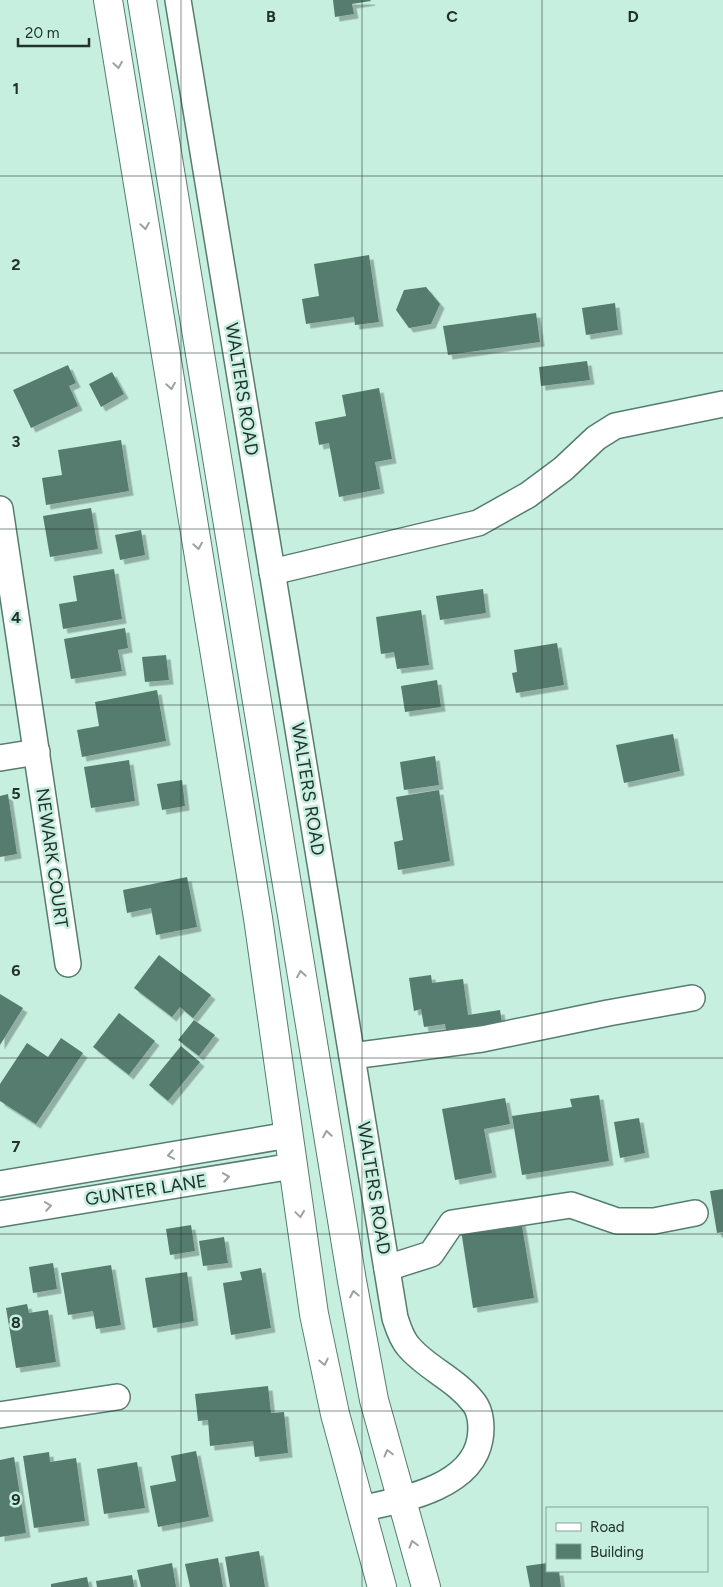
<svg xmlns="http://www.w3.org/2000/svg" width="723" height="1587" viewBox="0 0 723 1587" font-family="Figtree,sans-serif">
  <defs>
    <filter id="shadow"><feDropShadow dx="4.5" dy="4.5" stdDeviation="0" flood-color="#0004"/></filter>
  </defs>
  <rect width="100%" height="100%" fill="#c6efe0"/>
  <g fill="#567c6f" filter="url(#shadow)">
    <polygon points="333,0 370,0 371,1 352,4 354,14 335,17"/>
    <polygon points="369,255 379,322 355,325 354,317 306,324 302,299 319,296 314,264"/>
    <polygon points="426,287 440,304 431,324 409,328 396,310 404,290"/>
    <polygon points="615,303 618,330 586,335 582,308"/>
    <polygon points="536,313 540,342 448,355 443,326"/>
    <polygon points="587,361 590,380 541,386 539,367"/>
    <polygon points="68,365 76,383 69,386 78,406 31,428 13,390"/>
    <polygon points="112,372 124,394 101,407 89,384"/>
    <polygon points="379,388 392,459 375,462 380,489 339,497 329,443 319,445 315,422 346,416 342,395"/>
    <polygon points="121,440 129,491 46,505 42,478 62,475 58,450"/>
    <polygon points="91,508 98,549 50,557 43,516"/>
    <polygon points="141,530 145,555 120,560 115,535"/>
    <polygon points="114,569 122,619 63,629 59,604 77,601 73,576"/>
    <polygon points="483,589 486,613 440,620 436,596"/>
    <polygon points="421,610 429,665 397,669 394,652 381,654 376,617"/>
    <polygon points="125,628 128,648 118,650 122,671 71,679 64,639"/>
    <polygon points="557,643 564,685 516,693 512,673 517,672 514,650"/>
    <polygon points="166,655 169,680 145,682 142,657"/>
    <polygon points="437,680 441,707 405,712 401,686"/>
    <polygon points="157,690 166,741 82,757 77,730 99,726 95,702"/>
    <polygon points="673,734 680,771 624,783 616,745"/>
    <polygon points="435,756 439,785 404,790 400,762"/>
    <polygon points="129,760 135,801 91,808 84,767"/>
    <polygon points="182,780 185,806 162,810 157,784"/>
    <polygon points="439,790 450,861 398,870 394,842 403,840 396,797"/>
    <polygon points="8,794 17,854 0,857 0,796"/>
    <polygon points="187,877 197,927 156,935 151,908 127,913 123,890"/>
    <polygon points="159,955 211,995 193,1018 180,1007 172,1017 134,988"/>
    <polygon points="431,975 432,983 463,979 468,1015 500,1010 503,1029 447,1037 445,1024 424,1027 421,1009 414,1011 409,978"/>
    <polygon points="0,994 23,1008 0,1045"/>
    <polygon points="119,1013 155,1041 129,1075 93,1047"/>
    <polygon points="194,1020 215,1035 199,1056 178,1040"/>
    <polygon points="61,1038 83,1053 36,1124 0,1101 0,1084 27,1043 48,1057"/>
    <polygon points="181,1046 200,1062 168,1101 149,1085"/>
    <polygon points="599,1095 609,1161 522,1175 512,1116 572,1107 570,1099"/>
    <polygon points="505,1098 510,1124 484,1129 492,1173 455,1180 442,1109"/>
    <polygon points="639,1118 645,1153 620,1158 614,1122"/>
    <polygon points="723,1189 723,1232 717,1233 710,1191"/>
    <polygon points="521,1220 534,1298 473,1308 461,1230"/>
    <polygon points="191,1225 195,1251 170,1255 166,1229"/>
    <polygon points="224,1237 228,1263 203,1266 199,1241"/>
    <polygon points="53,1263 57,1289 33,1293 29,1267"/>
    <polygon points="111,1265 121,1325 96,1329 93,1311 68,1315 61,1273"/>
    <polygon points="261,1268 271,1328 231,1335 223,1283 242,1280 240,1272"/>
    <polygon points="187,1272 194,1321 153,1328 145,1278"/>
    <polygon points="27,1304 29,1313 48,1310 56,1362 16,1368 6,1308"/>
    <polygon points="268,1386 271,1413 284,1412 288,1453 255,1457 253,1441 210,1446 208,1420 198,1421 195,1394"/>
    <polygon points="196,1451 209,1517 158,1527 150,1486 176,1481 171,1456"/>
    <polygon points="49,1452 50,1462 76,1458 85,1521 34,1528 23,1456"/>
    <polygon points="14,1457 26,1533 0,1537 0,1460"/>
    <polygon points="137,1462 145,1508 104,1514 97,1469"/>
    <polygon points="259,1551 265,1587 230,1587 225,1557"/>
    <polygon points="218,1558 223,1587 190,1587 185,1564"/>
    <polygon points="172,1563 176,1587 141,1587 137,1570"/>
    <polygon points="547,1563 547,1571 559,1571 561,1587 530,1587 526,1566"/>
    <polygon points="132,1575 134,1587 97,1587 96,1581"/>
    <polygon points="87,1577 89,1587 51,1587 51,1584"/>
  </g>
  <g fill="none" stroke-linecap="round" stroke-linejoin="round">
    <defs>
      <g id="minor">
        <path d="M 178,0 L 395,1318 C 398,1327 401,1338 408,1346 C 426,1368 456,1379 474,1403 C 481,1412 482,1427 480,1439 C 472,1488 401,1500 360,1509"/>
        <polyline points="0,509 68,964"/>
        <polyline points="272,572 478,523 528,495 563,469 596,438 615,426 723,404"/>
        <polyline points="0,758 37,752"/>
        <polyline points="352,1056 482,1039 608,1013 692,998"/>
        <polyline points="0,1184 289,1135"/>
        <polyline points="0,1214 293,1166"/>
        <polyline points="387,1268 431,1254 452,1223 571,1205 617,1221 654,1221 695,1213"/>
        <polyline points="0,1415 117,1397"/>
      </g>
      <g id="major">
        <polyline points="108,0 258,918 314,1314 335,1414 382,1587"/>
        <polyline points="142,0 352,1281 374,1400 426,1587"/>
      </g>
    </defs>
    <use href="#minor" stroke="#567d6f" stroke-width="28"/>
    <use href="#major" stroke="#567d6f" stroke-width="30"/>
    <use href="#minor" stroke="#fff" stroke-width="25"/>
    <use href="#major" stroke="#fff" stroke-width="28"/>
  </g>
  <defs><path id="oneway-chevron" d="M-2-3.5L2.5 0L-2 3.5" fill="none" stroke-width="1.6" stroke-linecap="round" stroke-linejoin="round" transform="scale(1.25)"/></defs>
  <g stroke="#9ba2a0">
    <use href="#oneway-chevron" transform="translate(118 65) rotate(81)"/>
    <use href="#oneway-chevron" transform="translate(145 226) rotate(81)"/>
    <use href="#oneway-chevron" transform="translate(171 386) rotate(81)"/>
    <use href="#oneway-chevron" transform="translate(198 546) rotate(81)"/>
    <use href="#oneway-chevron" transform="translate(301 974) rotate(-99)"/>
    <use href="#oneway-chevron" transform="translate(327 1134) rotate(-99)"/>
    <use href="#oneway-chevron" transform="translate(171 1155) rotate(170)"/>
    <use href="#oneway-chevron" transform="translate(226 1177) rotate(-9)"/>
    <use href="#oneway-chevron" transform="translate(48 1206) rotate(-9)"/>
    <use href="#oneway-chevron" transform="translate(300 1214) rotate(82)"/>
    <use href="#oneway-chevron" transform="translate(354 1294) rotate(-101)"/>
    <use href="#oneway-chevron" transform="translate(324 1362) rotate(78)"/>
    <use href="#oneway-chevron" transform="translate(388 1453) rotate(-105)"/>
    <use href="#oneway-chevron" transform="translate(413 1544) rotate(-106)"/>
  </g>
  <path fill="none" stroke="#21312c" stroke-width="1" stroke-opacity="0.55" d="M 181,0 L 181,1587M 362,0 L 362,1587M 542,0 L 542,1587M 0,176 L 723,176M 0,353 L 723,353M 0,529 L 723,529M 0,705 L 723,705M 0,882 L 723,882M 0,1058 L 723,1058M 0,1234 L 723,1234M 0,1411 L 723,1411"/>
  <g text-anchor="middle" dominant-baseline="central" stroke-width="5" stroke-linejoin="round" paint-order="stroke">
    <g font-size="18" fill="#21312c" stroke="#c6efe0">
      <text transform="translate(242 389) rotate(81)">WALTERS ROAD</text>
      <text transform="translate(308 789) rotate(81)">WALTERS ROAD</text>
      <text transform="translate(52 858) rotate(82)">NEWARK COURT</text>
      <text transform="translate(374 1188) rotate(81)">WALTERS ROAD</text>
      <text transform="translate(146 1190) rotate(-9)">GUNTER LANE</text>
    </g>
  </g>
  <g font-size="16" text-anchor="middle" font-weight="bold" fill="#21312c" stroke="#c6efe0" stroke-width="5" stroke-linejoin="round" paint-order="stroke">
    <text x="271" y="22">B</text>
    <text x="452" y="22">C</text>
    <text x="633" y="22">D</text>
    <text x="16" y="94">1</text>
    <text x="16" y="270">2</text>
    <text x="16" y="447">3</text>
    <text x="16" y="623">4</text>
    <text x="16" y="799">5</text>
    <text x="16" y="976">6</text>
    <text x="16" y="1152">7</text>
    <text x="16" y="1328">8</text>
    <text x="16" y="1505">9</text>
  </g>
  <rect x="546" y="1507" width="162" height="65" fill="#c6efe0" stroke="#84a398"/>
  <rect x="556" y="1523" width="25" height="8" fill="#ffffff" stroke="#84a398"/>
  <text x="590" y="1532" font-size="15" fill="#21312c">Road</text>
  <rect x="556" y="1544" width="25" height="15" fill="#567c6f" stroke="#84a398"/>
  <text x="590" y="1557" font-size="15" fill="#21312c">Building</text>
  <path d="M18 38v8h71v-8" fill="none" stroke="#21312c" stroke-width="2.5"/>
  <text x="25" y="38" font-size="15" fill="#21312c" stroke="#c6efe0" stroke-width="4" paint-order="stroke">20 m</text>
</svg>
